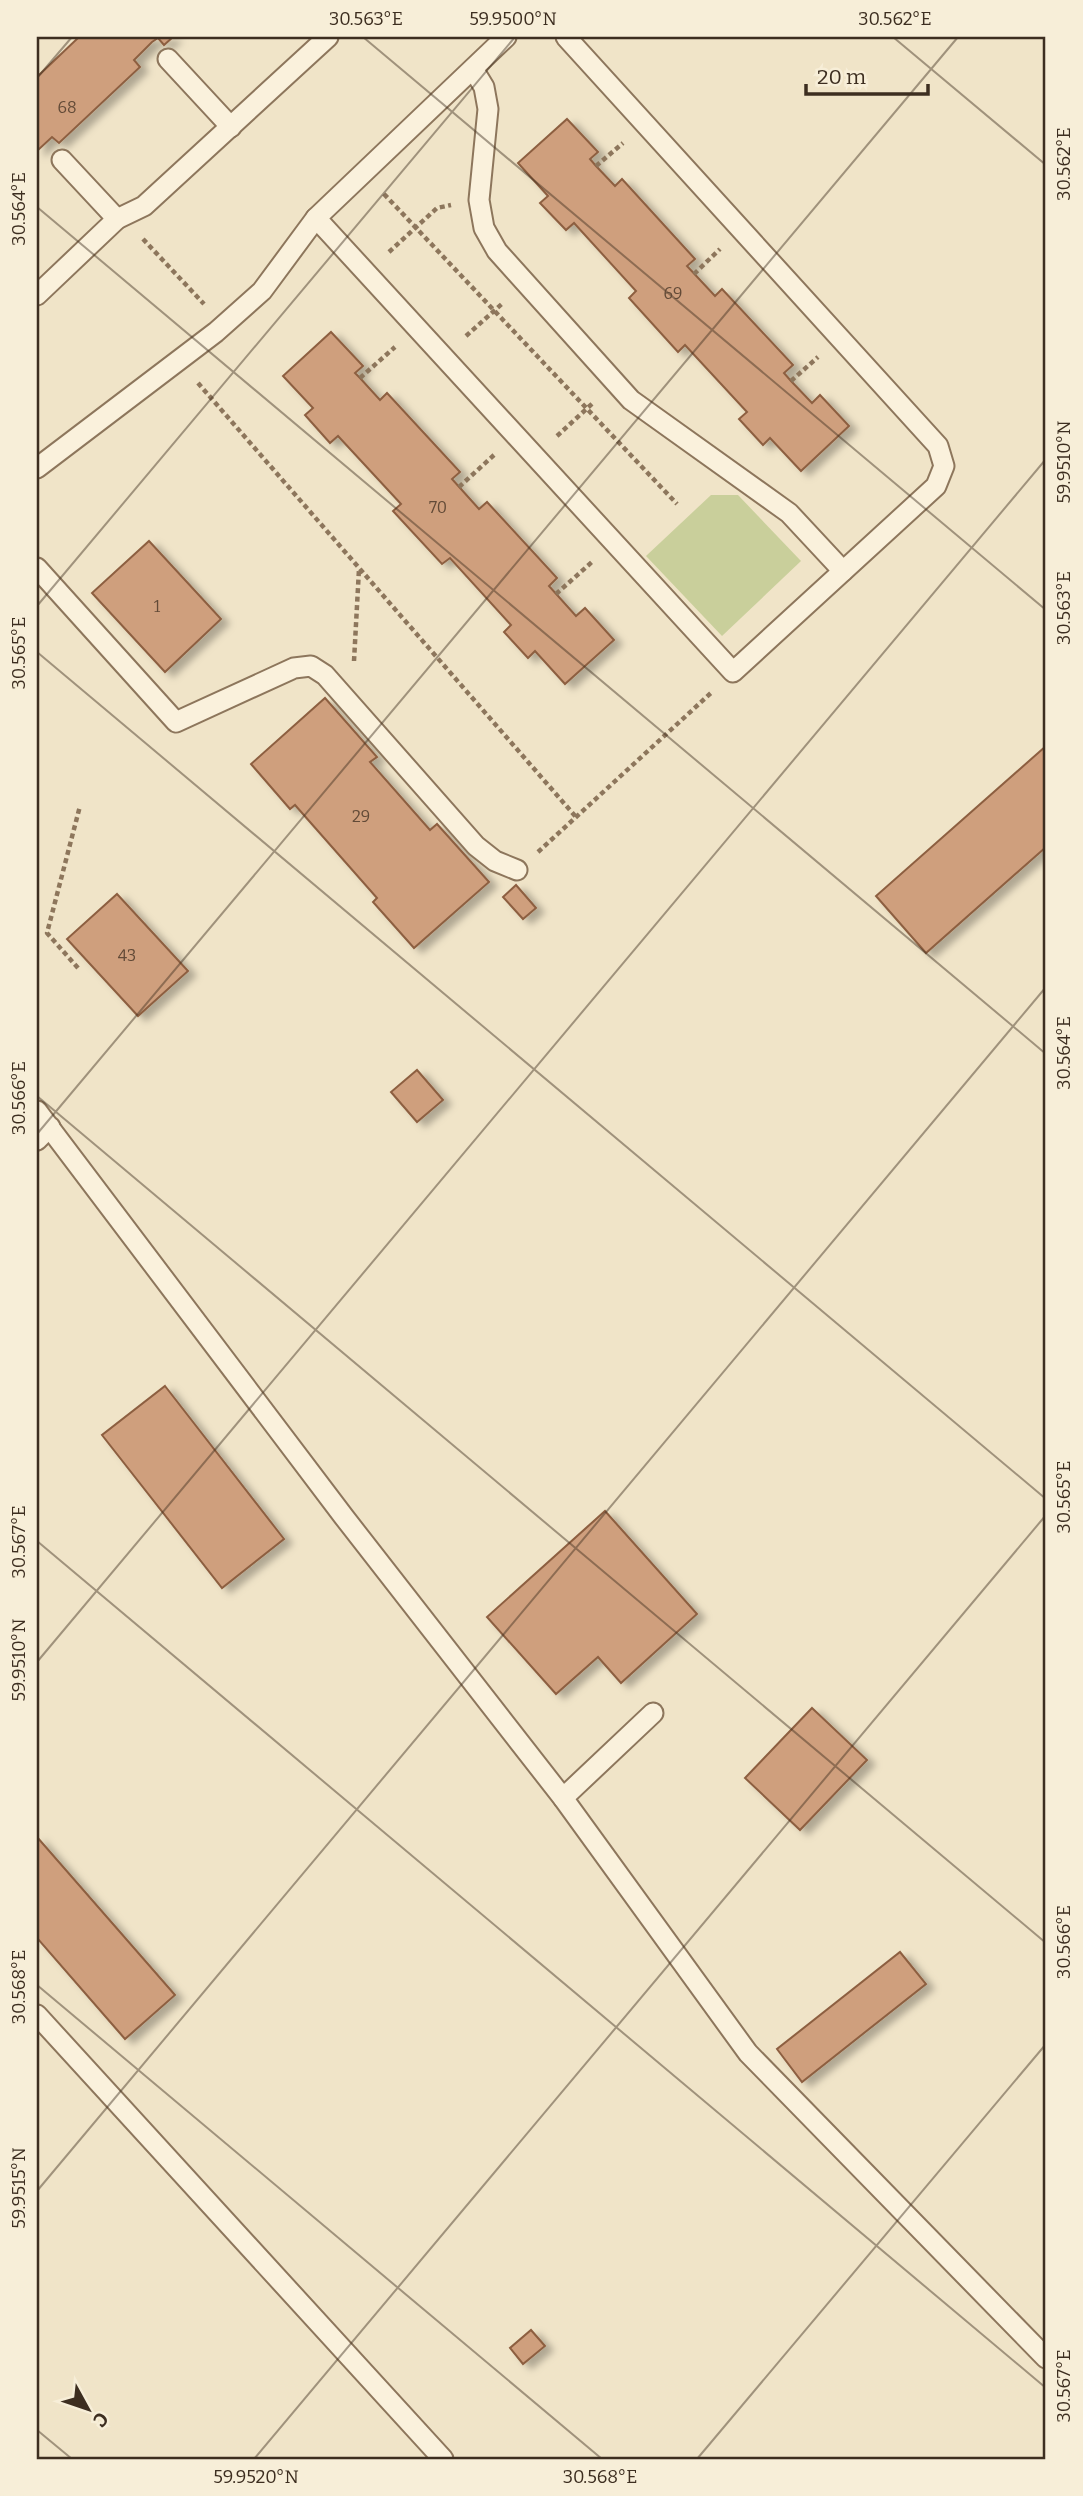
<svg xmlns="http://www.w3.org/2000/svg" width="1083" height="2496" viewBox="0 0 1083 2496" font-family="Bitter,serif">
  <defs>
    <filter id="shadow"><feDropShadow dx="8" dy="4.5" stdDeviation="3.5" flood-color="#0004"/></filter>
  </defs>
  <rect width="100%" height="100%" fill="#f0e4c8"/>
  <polygon fill="#c9cf9b" points="711,495 738,495 801,561 722,636 646,556"/>
  <g fill="#cf9f7d" stroke="#8d5f41" stroke-width="2" filter="url(#shadow)">
    <polygon points="79,37 173,37 164,45 158,38 152,42 134,60 140,67 59,143 52,137 37,151 37,77"/>
    <polygon points="567,119 598,152 590,159 596,166 615,186 622,179 695,259 687,266 715,296 722,289 793,365 784,373 791,381 812,403 820,395 849,426 801,471 770,438 763,445 739,419 747,412 685,345 678,352 629,298 636,291 574,223 566,230 540,203 548,196 518,163"/>
    <polygon points="331,332 363,366 355,373 360,378 380,400 387,393 460,472 452,479 479,509 487,502 557,578 549,586 576,616 585,608 614,640 565,684 535,651 528,658 504,632 511,625 450,558 442,564 393,511 401,504 338,436 330,443 305,415 313,408 283,376"/>
    <polygon points="149,541 221,619 165,672 92,593"/>
    <polygon points="325,698 377,757 370,762 430,830 437,824 489,882 414,948 373,902 377,898 295,805 290,809 251,764"/>
    <polygon points="1046,746 1046,847 926,953 876,896"/>
    <polygon points="516,885 536,908 523,919 503,897"/>
    <polygon points="117,894 188,971 138,1016 67,939"/>
    <polygon points="417,1070 443,1100 417,1122 391,1092"/>
    <polygon points="165,1386 284,1539 222,1588 102,1435"/>
    <polygon points="605,1511 697,1614 621,1683 598,1657 556,1694 487,1617"/>
    <polygon points="812,1708 867,1760 800,1830 745,1778"/>
    <polygon points="37,1837 175,1995 125,2039 37,1938"/>
    <polygon points="900,1952 926,1984 802,2082 777,2049"/>
    <polygon points="531,2330 545,2346 523,2364 510,2348"/>
  </g>
  <g fill="none" stroke-linecap="round" stroke-linejoin="round">
    <defs>
      <g id="service">
        <polyline points="168,59 231,127"/>
        <polyline points="473,69 484,87 488,109 479,200 484,228 497,251 631,400 789,513 843,571"/>
        <polyline points="62,160 117,219"/>
        <polyline points="316,218 733,672 936,486 944,466 938,446 566,37"/>
        <polyline points="37,295 117,219 144,206 328,37"/>
        <polyline points="37,468 216,332 262,291 316,218 506,37"/>
        <polyline points="37,568 176,722 294,668 311,666 325,675 476,846 495,861 517,870"/>
        <polyline points="37,1111 344,1517 563,1798 748,2053 1046,2358"/>
        <polyline points="37,1140 50,1127"/>
        <polyline points="563,1798 653,1713"/>
        <polyline points="37,2015 443,2459"/>
      </g>
    </defs>
    <use href="#service" stroke="#8d765c" stroke-width="23"/>
    <g stroke="#8d765c" stroke-width="4.5" stroke-dasharray="5 3.5" stroke-linecap="butt">
      <polyline points="596,166 623,143"/>
      <polyline points="384,194 677,504"/>
      <polyline points="143,239 204,304"/>
      <polyline points="389,252 437,208 451,205"/>
      <polyline points="694,274 720,249"/>
      <polyline points="466,336 504,302"/>
      <polyline points="360,378 395,347"/>
      <polyline points="791,381 818,357"/>
      <polyline points="198,383 576,817"/>
      <polyline points="557,436 594,402"/>
      <polyline points="459,487 494,455"/>
      <polyline points="556,594 592,562"/>
      <polyline points="354,661 359,569"/>
      <polyline points="538,852 712,692"/>
      <polyline points="78,968 47,933 80,806"/>
    </g>
    <use href="#service" stroke="#faf1dc" stroke-width="19"/>
  </g>
  <path fill="none" stroke="#3d2e20" stroke-width="2" stroke-opacity="0.45" d="M 363,37 L 1046,610M 893,37 L 1046,165M 37,78 L 72,37M 37,207 L 1046,1054M 37,606 L 515,37M 37,652 L 1046,1499M 37,1096 L 1046,1943M 37,1134 L 958,37M 37,1541 L 1046,2388M 37,1662 L 1046,459M 37,1985 L 602,2459M 37,2191 L 1046,987M 37,2430 L 72,2459M 254,2459 L 1046,1515M 697,2459 L 1046,2044"/>
  <g text-anchor="middle" dominant-baseline="central" stroke-width="6" stroke-linejoin="round" paint-order="stroke">
    <g font-size="16" fill="#624a37">
      <text x="67" y="107">68</text>
      <text x="673" y="293">69</text>
      <text x="438" y="507">70</text>
      <text x="157" y="606">1</text>
      <text x="361" y="816">29</text>
      <text x="127" y="955">43</text>
    </g>
  </g>
  <rect width="1083" height="2496" fill="none" stroke="#f7eed8" stroke-width="77"/>
  <g transform="translate(88 2409) rotate(130)" stroke="#f7eed8" stroke-width="5" paint-order="stroke">
  <path d="M0-5L12 26L0 18L-12 26Z" fill="#3d2e20"/>
  <text y="-10" font-size="19" font-weight="bold" text-anchor="middle" fill="#3d2e20">С</text>
  </g>
  <path d="M806 84v10h122v-10" fill="none" stroke="#3d2e20" stroke-width="3.5"/>
  <text x="817" y="84" font-size="21" fill="#3d2e20" stroke="#f7eed8" stroke-width="5" paint-order="stroke">20 m</text>
  <rect x="38" y="38" width="1006" height="2420" fill="none" stroke="#3d2e20" stroke-width="2.5"/>
  <g font-size="18" text-anchor="middle" fill="#3d2e20">
    <text x="366" y="25">30.563°E</text>
    <text x="513" y="25">59.9500°N</text>
    <text x="895" y="25">30.562°E</text>
    <text transform="translate(1064 164) rotate(-90)" y="6">30.562°E</text>
    <text transform="translate(19 209) rotate(-90)" y="6">30.564°E</text>
    <text transform="translate(1064 462) rotate(-90)" y="6">59.9510°N</text>
    <text transform="translate(1064 608) rotate(-90)" y="6">30.563°E</text>
    <text transform="translate(19 653) rotate(-90)" y="6">30.565°E</text>
    <text transform="translate(1064 1053) rotate(-90)" y="6">30.564°E</text>
    <text transform="translate(19 1098) rotate(-90)" y="6">30.566°E</text>
    <text transform="translate(1064 1497) rotate(-90)" y="6">30.565°E</text>
    <text transform="translate(19 1542) rotate(-90)" y="6">30.567°E</text>
    <text transform="translate(19 1660) rotate(-90)" y="6">59.9510°N</text>
    <text transform="translate(1064 1942) rotate(-90)" y="6">30.566°E</text>
    <text transform="translate(19 1987) rotate(-90)" y="6">30.568°E</text>
    <text transform="translate(19 2188) rotate(-90)" y="6">59.9515°N</text>
    <text transform="translate(1064 2386) rotate(-90)" y="6">30.567°E</text>
    <text x="256" y="2483">59.9520°N</text>
    <text x="600" y="2483">30.568°E</text>
  </g>
</svg>
